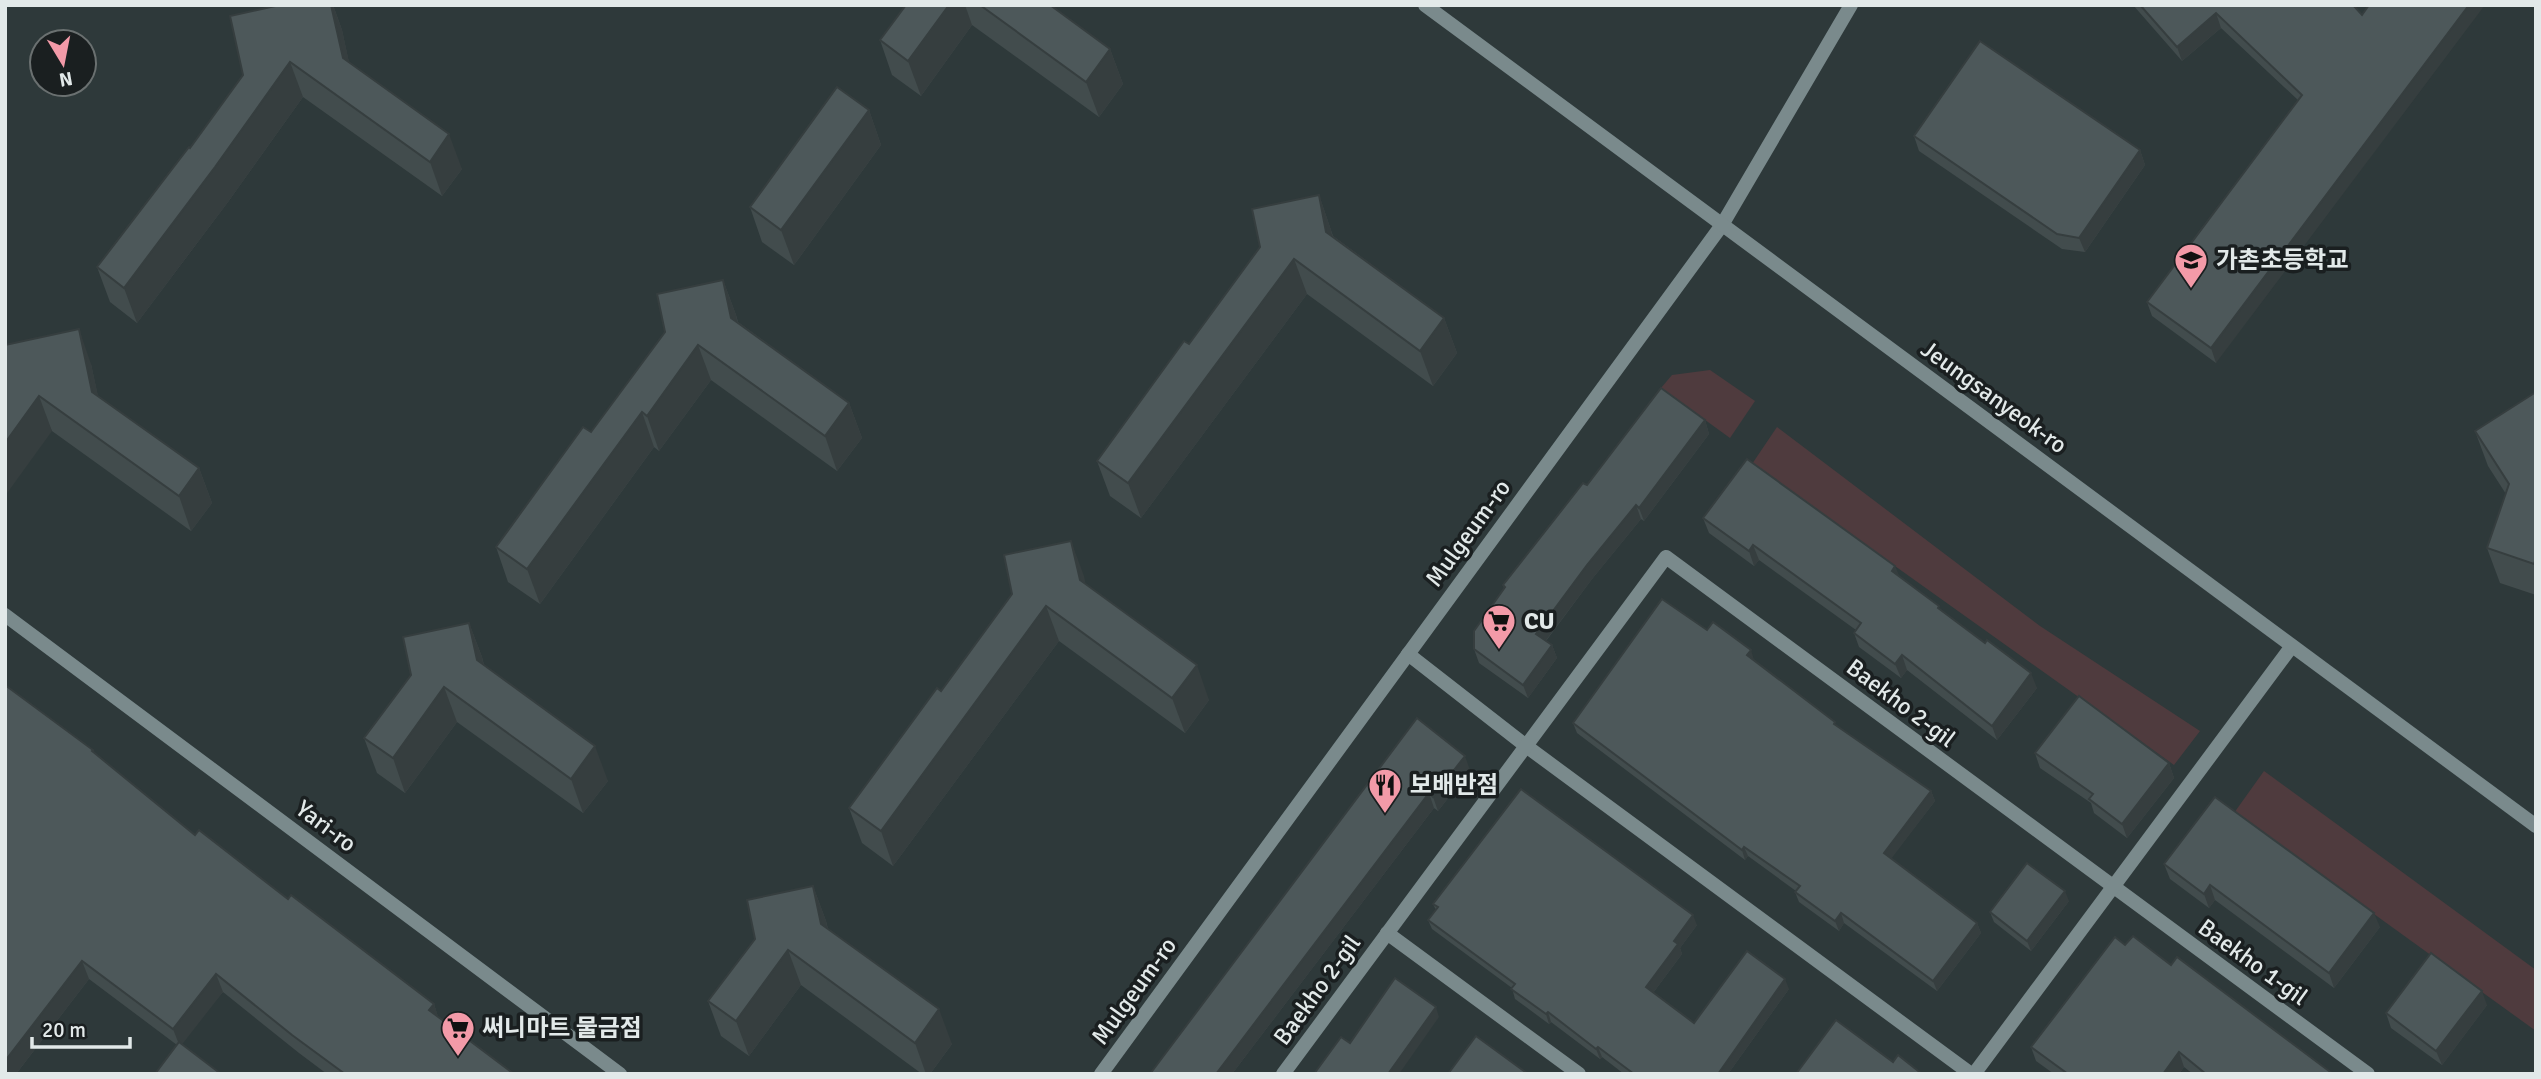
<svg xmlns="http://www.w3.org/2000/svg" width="2541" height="1079" viewBox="0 0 2541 1079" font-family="Signika,'Noto Sans KR',sans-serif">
  <rect width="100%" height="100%" fill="#2e393a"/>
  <g fill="#4f3b3e">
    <polygon points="1710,370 1755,401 1730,438 1661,388 1672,375"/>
    <polygon points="1777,427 2040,626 2200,731 2174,765 1752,464"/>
    <polygon points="2264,771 2536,970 2536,1031 2234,813"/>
  </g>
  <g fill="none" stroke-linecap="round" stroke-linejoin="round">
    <g stroke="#7a8a8c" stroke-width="14">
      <polyline points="5,615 620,1074"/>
      <polyline points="1408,654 1526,746 1971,1074"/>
      <polyline points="1387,933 1579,1074"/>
      <polyline points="1101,1074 1722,225 1851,5"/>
      <polyline points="1283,1074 1666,557 2368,1074"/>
      <polyline points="1974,1074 2292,646"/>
    </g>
    <polyline stroke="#7a8a8c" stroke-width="14" points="1425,5 2536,826"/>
  </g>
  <g fill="#424c4d">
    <polygon points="280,5 333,5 342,30 349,63 462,169 442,196 303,97 228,202 137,323 110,302 97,267 190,148 243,75"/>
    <polygon points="906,5 1050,5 1110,49 1123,84 1099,117 972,25 921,96 892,75 880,40"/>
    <polygon points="2133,5 2353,5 2216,363 2152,316 2147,302 2298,100 2221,28 2182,61"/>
    <polygon points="869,110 881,145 794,265 762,242 750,207"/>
    <polygon points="1914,136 2140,150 2145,165 2085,252 2062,249 1919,151"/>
    <polygon points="1319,195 1333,236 1444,318 1457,353 1433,386 1307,294 1141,518 1110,496 1097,461 1189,344"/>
    <polygon points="723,280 736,315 738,322 849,403 862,438 837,471 711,380 659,451 654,447 540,604 508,582 496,547"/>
    <polygon points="5,345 91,364 98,397 199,468 212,503 191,531 52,431"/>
    <polygon points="2536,392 2536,595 2500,583 2487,548 2506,494 2488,466 2475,431"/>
    <polygon points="1705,420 1709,434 1644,521 1641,519 1592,579 1546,641 1552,645 1557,658 1528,698 1479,663 1474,649 1504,588 1503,585 1587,485"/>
    <polygon points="1703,518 1899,576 2037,688 1997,740 1907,670 1901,678 1859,647 1854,633 1856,630 1759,560 1754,566 1709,533"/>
    <polygon points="1071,541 1085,584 1209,700 1185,733 1059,641 893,866 862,843 849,808 941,691"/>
    <polygon points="469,623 482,657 484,665 608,781 583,813 457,722 405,793 377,773 364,738"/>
    <polygon points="1707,630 1754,660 1754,661 1837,726 1931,791 1935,801 1891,858 1977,923 1981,933 1937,991 1844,923 1839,931 1799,902 1795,892 1796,891 1748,856 1745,860 1577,733 1573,723"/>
    <polygon points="1417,718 1470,770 1438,811 1434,808 1232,1074 1150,1074"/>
    <polygon points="93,750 94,753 195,835 288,899 434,1004 438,1017 514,1074 327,1074 299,1053 223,992 177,1045 89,979 16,1074"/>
    <polygon points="2035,753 2169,763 2174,778 2127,838 2094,813 2091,803 2040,768"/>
    <polygon points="2164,864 2380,927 2334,988 2215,900 2209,908 2170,879"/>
    <polygon points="813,886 826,921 828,929 952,1044 930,1074 922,1074 801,985 749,1056 721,1036 708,1001"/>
    <polygon points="2069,901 2031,951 1994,922 1990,912"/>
    <polygon points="1433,904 1697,925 1680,948 1682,954 1653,993 1694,1023 1789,989 1728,1074 1624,1074 1602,1057 1600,1059 1551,1022 1549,1024 1515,999 1512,988 1432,929 1428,920 1436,910"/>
    <polygon points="2125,945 2171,965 2333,1074 2193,1074 2184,1067 2179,1074 2054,1074 2036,1061 2031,1047"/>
    <polygon points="2487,1005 2442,1065 2391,1028 2386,1013"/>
  </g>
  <g fill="#363e3f">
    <polygon points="331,5 333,5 342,30 356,93 343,58"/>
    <polygon points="949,5 965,5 972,25 921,96 908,61"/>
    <polygon points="2469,5 2485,5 2216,363 2211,348"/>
    <polygon points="2216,13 2221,28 2182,61 2177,47"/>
    <polygon points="1110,49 1123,84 1099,117 1086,82"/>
    <polygon points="290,62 303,97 228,202 137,323 124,288"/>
    <polygon points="869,110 881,145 794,265 781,230"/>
    <polygon points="449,134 462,169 442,196 430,162"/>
    <polygon points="2140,150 2145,165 2085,252 2079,238"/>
    <polygon points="1319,195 1331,230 1339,267 1326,232"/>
    <polygon points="1294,259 1307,294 1141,518 1128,483"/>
    <polygon points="723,280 736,315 744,353 731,318"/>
    <polygon points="1444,318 1457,353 1433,386 1420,351"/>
    <polygon points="79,329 91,364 105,427 92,392"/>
    <polygon points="698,345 711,380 659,451 647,416"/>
    <polygon points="39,396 52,431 5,496 5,443"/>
    <polygon points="849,403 862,438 837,471 825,436"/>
    <polygon points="642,412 654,447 540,604 527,569"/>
    <polygon points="1705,420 1709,434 1644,521 1639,508"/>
    <polygon points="199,468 212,503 191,531 179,496"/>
    <polygon points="1636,505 1641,519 1592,579 1541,647 1536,634 1587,565"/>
    <polygon points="1071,541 1084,576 1092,614 1080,580"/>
    <polygon points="1753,545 1759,560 1754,566 1749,551"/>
    <polygon points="1895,566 1901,580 1892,571"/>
    <polygon points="1046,606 1059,641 893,866 881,831"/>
    <polygon points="469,623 482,657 490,695 477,660"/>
    <polygon points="1552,645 1557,658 1528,698 1523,685"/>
    <polygon points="1751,650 1754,660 1750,665 1747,655"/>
    <polygon points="1902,655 1907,670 1901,678 1895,664"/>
    <polygon points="1197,665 1209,700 1185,733 1172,698"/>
    <polygon points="2031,673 2037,688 1997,740 1992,726"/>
    <polygon points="444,687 457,722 405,793 393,758"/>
    <polygon points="595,746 608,781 583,813 571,779"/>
    <polygon points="1465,756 1470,770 1438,811 1433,797"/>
    <polygon points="2169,763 2174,778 2127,838 2122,824"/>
    <polygon points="1931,791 1935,801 1888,863 1884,853"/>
    <polygon points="1429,793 1434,808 1232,1074 1216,1074"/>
    <polygon points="1744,847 1748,856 1745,860 1742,850"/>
    <polygon points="2210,885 2215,900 2209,908 2204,894"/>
    <polygon points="813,886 826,921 834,959 821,924"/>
    <polygon points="2065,891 2069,901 2031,951 2027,941"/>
    <polygon points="1841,913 1844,923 1839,931 1835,921"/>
    <polygon points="2374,913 2380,927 2334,988 2329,973"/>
    <polygon points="1693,915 1697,925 1680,948 1682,954 1650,997 1646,987 1674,941"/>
    <polygon points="1977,923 1981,933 1937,991 1933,981"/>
    <polygon points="788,950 801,985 749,1056 736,1021"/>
    <polygon points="82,961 89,979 16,1074 5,1074 5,1061"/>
    <polygon points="216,974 223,992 180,1047 173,1029"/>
    <polygon points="1785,979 1789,989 1728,1074 1718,1074"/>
    <polygon points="2482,991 2487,1005 2442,1065 2436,1051"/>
    <polygon points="434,1004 440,1022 429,1010"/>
    <polygon points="1436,1007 1439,1017 1399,1074 1388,1074"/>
    <polygon points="939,1009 952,1044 930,1074 926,1074 915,1043"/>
    <polygon points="1548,1012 1551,1022 1549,1024 1546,1014"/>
    <polygon points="1598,1047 1602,1057 1600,1059 1596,1049"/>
    <polygon points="2179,1052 2184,1067 2179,1074 2163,1074"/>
  </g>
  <g fill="#4d585a" stroke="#363e3f" stroke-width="2">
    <polygon points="280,5 331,5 343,58 449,134 430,162 290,62 215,167 124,288 97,267 189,147 190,148 243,75 230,16"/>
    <polygon points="906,5 949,5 908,61 880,40"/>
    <polygon points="980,5 1050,5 1110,49 1086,82"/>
    <polygon points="2140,5 2353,5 2362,15 2369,5 2469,5 2211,348 2147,302 2302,95 2216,13 2177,47"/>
    <polygon points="1980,41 2140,150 2079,238 2057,234 1914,136"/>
    <polygon points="837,87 869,110 781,230 750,207"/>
    <polygon points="1319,195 1326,232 1444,318 1420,351 1294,259 1128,483 1097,461 1184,341 1189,344 1260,247 1252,209"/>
    <polygon points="723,280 731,318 849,403 825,436 698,345 647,416 642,412 527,569 496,547 583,427 591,432 665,332 657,294"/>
    <polygon points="79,329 92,392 199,468 179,496 39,396 5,443 5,345"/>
    <polygon points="1661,388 1705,420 1639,508 1636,505 1587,565 1536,634 1552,645 1523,685 1474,649 1474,631 1505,587 1503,585 1583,483 1587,485"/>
    <polygon points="2536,392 2536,558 2534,564 2487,548 2509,484 2475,431"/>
    <polygon points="1747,459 1895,566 1892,571 1939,606 1938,608 1985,643 1987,640 2031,673 1992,726 1902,655 1895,664 1854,633 1861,623 1753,545 1749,551 1703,518"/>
    <polygon points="1071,541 1080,580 1197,665 1172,698 1046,606 881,831 849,808 937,688 941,691 1012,594 1004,555"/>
    <polygon points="1662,599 1707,630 1713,622 1751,650 1747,655 1835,722 1834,724 1931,791 1884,853 1977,923 1933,981 1841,913 1835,921 1795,892 1800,886 1744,847 1742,850 1573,723"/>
    <polygon points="469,623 477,660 595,746 571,779 444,687 393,758 364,738 411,675 403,637"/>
    <polygon points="5,685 93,750 92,751 195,835 199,830 288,899 291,895 434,1004 429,1010 514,1074 345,1074 292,1035 216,974 173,1029 82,961 5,1061"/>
    <polygon points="2079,696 2169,763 2122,824 2089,799 2093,794 2035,753"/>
    <polygon points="1417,718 1465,756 1433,797 1429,793 1216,1074 1150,1074"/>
    <polygon points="1521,789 1693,915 1674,941 1678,944 1646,987 1694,1023 1747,951 1785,979 1718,1074 1634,1074 1598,1047 1596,1049 1548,1012 1546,1014 1511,989 1515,984 1428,920 1438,907 1433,904"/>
    <polygon points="2215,797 2374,913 2329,973 2210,885 2204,894 2164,864"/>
    <polygon points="2027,863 2065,891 2027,941 1990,912"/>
    <polygon points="813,886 821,924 939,1009 915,1043 788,950 736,1021 708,1001 755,939 747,900"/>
    <polygon points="2133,936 2171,965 2177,957 2333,1074 2206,1074 2179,1052 2163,1074 2068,1074 2031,1047 2115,937 2125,945"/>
    <polygon points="2431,953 2482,991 2436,1051 2386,1013"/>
    <polygon points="1395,978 1436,1007 1388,1074 1314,1074 1341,1037 1350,1043"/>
    <polygon points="1836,1020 1893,1062 1898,1055 1922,1074 1796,1074"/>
    <polygon points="1476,1036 1528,1074 1448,1074"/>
    <polygon points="179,1042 221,1074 155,1074"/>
  </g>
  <defs>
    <symbol id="school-pin" viewBox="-11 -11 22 30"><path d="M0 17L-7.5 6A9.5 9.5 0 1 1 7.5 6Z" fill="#f39aa8" stroke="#1a1f20"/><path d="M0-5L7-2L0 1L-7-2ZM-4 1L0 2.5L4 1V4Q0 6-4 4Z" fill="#111"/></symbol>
    <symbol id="supermarket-pin" viewBox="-11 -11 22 30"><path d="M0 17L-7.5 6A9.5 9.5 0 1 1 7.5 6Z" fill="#f39aa8" stroke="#1a1f20"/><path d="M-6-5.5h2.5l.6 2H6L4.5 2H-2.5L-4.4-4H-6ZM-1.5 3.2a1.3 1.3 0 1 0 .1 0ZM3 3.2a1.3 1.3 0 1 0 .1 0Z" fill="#111"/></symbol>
    <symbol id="restaurant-pin" viewBox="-11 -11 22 30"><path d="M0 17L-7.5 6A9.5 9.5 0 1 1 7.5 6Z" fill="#f39aa8" stroke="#1a1f20"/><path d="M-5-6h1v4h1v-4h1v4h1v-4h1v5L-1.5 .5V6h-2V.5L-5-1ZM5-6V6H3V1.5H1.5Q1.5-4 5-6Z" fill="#111"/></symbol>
  </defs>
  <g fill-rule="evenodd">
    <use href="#school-pin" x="2172" y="241" width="38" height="52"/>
    <use href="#supermarket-pin" x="1480" y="602" width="38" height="52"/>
    <use href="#restaurant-pin" x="1366" y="766" width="38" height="52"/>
    <use href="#supermarket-pin" x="439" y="1009" width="38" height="52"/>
  </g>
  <g text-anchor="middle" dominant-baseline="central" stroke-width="7" stroke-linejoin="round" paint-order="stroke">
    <g font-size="24" font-weight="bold" fill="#e2e9e9" stroke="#1a1f20" text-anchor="start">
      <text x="2216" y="260">가촌초등학교</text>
      <text x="1524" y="621">CU</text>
      <text x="1410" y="785">보배반점</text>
      <text x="482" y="1028">써니마트 물금점</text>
    </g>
    <g font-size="24" fill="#e2e9e9" stroke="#1a1f20">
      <text transform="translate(1994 397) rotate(36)">Jeungsanyeok-ro</text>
      <text transform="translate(1468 533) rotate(-54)">Mulgeum-ro</text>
      <text transform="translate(1901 703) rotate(37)">Baekho 2-gil</text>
      <text transform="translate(326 826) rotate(37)">Yari-ro</text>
      <text transform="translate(2253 962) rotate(36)">Baekho 1-gil</text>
      <text transform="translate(1317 990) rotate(-54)">Baekho 2-gil</text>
      <text transform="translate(1134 991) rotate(-54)">Mulgeum-ro</text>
    </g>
  </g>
  <rect width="2541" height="1079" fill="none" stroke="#e2e9e9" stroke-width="14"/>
  <g transform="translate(63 63) rotate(170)"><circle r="33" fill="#1a1f20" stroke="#6a7070" stroke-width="2"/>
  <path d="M0-5L12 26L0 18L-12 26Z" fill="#f39aa8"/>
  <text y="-10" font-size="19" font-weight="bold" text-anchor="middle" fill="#e2e9e9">N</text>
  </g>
  <path d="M32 1037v10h98v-10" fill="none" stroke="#e2e9e9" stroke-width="3.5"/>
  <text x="42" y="1037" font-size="21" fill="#e2e9e9" stroke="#1a1f20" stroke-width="5" paint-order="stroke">20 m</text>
</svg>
